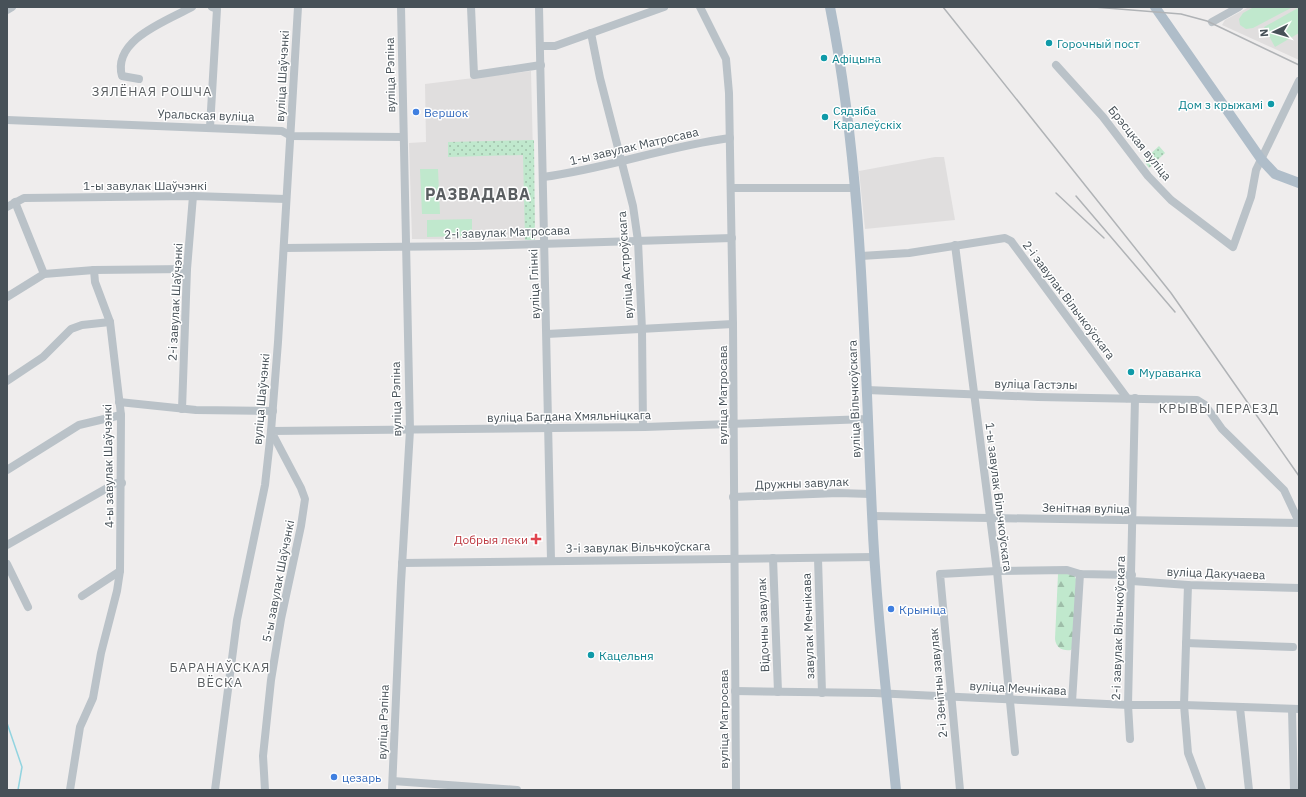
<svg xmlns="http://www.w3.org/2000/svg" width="1306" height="797" viewBox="0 0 1306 797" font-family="'IBM Plex Sans',sans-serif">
  <defs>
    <pattern id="forest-firs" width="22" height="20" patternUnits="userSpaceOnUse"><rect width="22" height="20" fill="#c0e8cd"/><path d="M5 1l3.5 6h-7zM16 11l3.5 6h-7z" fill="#9ebea9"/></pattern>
    <pattern id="park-dots" width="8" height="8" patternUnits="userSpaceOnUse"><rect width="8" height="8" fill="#c0e8cd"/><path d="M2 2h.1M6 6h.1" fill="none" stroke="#9ebea9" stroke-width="1.8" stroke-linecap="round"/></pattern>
  </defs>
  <rect width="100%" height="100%" fill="#efeded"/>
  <g fill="#e0dede">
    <polygon points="1249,7 1299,7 1299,60 1222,25 1225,20"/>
    <polygon points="531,71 535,240 412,239 409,143 426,142 425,84"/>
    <polygon points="935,157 944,157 955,220 865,229 859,171"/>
  </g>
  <path fill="url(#forest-firs)" d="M 1060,573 L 1074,575 L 1076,579 L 1073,647 L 1071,650 C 1062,651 1056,648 1055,639 L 1058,574 Z"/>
  <g fill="url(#park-dots)">
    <polygon points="534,140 535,240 525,240 523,155 448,157 448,142"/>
    <polygon points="1159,146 1165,153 1149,168 1144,161 1145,159"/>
  </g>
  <g fill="#c0e8cd">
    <polygon points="1254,7 1293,7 1253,28 1246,29 1240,25 1239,19 1243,13"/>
    <polygon points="1298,8 1299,33 1275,47 1264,27"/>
    <polygon points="420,169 438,169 440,214 422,214"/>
    <polygon points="472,219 472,236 427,237 427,220"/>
  </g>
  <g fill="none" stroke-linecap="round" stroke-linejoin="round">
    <polyline stroke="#92d4e0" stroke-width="1.5" points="7,723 22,767 18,790"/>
    <g stroke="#bac2c8" stroke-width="8">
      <polyline points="471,7 474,75 541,65"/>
      <polyline points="539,7 551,560"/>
      <polyline points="700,7 726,59 729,93 733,324 736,790"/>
      <polyline points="7,10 12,7"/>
      <polyline points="1212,22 1239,7"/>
      <polyline points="591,33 600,78 633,206 638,241 642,330 643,427"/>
      <polyline points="540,46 555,46 664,7"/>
      <polyline points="1056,65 1103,117 1148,176 1171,200 1233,247 1251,197 1256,170 1299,81"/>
      <path d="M 139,79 L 122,76 C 112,40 166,21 192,7"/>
      <polyline points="7,120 282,131 291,136 403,137"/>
      <polyline points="210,127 217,9 212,7"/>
      <path d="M 543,177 C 606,169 667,146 730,138"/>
      <polyline points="731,188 855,188"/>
      <polyline points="15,202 44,274"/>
      <polyline points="7,207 24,198 193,196 286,199"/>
      <polyline points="955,245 997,571 1015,752"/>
      <polyline points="284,248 474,246 732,238"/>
      <polyline points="861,256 909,253 1005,238 1011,241 1127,398"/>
      <polyline points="7,297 44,274 94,270 187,269"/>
      <polyline points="547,334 733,324"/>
      <polyline points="7,381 43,357 71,329 82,325 110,322"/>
      <polyline points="867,390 1038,397 1197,400 1205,405 1222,429 1284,490 1299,522"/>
      <polyline points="119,402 196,410 273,411"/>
      <polyline points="182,409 187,269 193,196"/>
      <polyline points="7,470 79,425 121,415"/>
      <polyline points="733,497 838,493 871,494"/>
      <polyline points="872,516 1299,523"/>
      <polyline points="7,545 116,483 122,483"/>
      <polyline points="773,558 778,692"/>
      <polyline points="818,558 822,693"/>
      <polyline points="402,563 874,557"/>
      <polyline points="7,564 28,607"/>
      <polyline points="1132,581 1188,585 1299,588"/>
      <polyline points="1188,585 1184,705 1188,753 1202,790"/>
      <polyline points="82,596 120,571 121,415 110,322 95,282 94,270"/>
      <polyline points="1186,643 1293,647"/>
      <polyline points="735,691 874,693 1128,705 1184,705 1299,709"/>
      <polyline points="1072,702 1080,574"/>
      <polyline points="1240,708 1249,790"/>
      <polyline points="1292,709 1294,790"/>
      <polyline points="1130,739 1128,705 1135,398"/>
      <polyline points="393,781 517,790"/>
      <polyline points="70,790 80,727 93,698 101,653 117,591 120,571"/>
      <polyline points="215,790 237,620 265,485 271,431 278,342 298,7"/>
      <polyline points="265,790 263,756 271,680 281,619 301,526 305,499 301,488 271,431 645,427 868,419"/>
      <polyline points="392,790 401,583 410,430 401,7"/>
      <polyline points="960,790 940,574 997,571 1067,570 1080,574 1132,575"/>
    </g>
    <g stroke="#afbdc9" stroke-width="10">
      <path d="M 830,7 C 863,174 864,345 872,514 C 876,607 887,698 896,790"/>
      <polyline points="1155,7 1261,159 1275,174 1299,183"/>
    </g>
    <g stroke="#b0b3b6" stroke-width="1.5">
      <polyline points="943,7 1171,293 1299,476"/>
      <polyline points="1094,7 1181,14 1207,21 1299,65"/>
      <polyline points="1056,193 1104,238"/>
      <polyline points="1076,196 1175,312"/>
    </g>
  </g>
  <g fill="#0f9aa8" stroke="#fff" stroke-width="1.5">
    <circle cx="1049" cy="43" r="4"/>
    <circle cx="824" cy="58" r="4"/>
    <circle cx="1271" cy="104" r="4"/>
    <circle cx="825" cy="117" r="4"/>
    <circle cx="1131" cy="372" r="4"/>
    <circle cx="591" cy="655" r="4"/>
  </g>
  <g fill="#3f7fe0" stroke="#fff" stroke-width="1.5">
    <circle cx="416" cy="112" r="4"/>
    <circle cx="891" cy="609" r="4"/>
    <circle cx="334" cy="777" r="4"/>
  </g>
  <path fill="#e0444e" stroke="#fff" stroke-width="1.5" d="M534 533h4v4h4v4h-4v4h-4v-4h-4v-4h4z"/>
  <g text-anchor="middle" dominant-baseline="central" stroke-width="3" stroke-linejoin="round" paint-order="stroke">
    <g font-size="12" fill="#0d838f" stroke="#fff" text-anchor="start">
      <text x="1057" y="43">Горочный пост</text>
      <text x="832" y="58">Афіцына</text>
      <text x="1263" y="104" text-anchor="end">Дом з крыжамі</text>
      <text x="833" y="110">Сядзіба<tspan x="833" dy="14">Каралеўскіх</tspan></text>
      <text x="1139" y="372">Мураванка</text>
      <text x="599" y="655">Кацельня</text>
    </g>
    <g font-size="12" fill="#475158" stroke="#fff">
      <text transform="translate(390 75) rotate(-91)">вуліца Рэпіна</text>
      <text transform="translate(282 76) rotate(-87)">вуліца Шаўчэнкі</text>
      <text transform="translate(206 115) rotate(2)">Уральская вуліца</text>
      <text transform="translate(1140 143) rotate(51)">Брэсцкая вуліца</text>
      <text transform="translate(634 146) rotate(-13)">1-ы завулак Матросава</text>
      <text x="145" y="185">1-ы завулак Шаўчэнкі</text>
      <text transform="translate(507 232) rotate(-2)">2-і завулак Матросава</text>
      <text transform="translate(625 265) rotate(-94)">вуліца Астроўскага</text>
      <text transform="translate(534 284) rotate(-92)">вуліца Глінкі</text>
      <text transform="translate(1069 300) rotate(53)">2-і завулак Вільчкоўскага</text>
      <text transform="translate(175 302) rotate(-87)">2-і завулак Шаўчэнкі</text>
      <text transform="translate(1036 384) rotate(1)">вуліца Гастэлы</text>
      <text transform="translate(722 395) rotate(-90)">вуліца Матросава</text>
      <text transform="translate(261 399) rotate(-85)">вуліца Шаўчэнкі</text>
      <text transform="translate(396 399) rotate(-91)">вуліца Рэпіна</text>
      <text transform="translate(854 399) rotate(-92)">вуліца Вільчкоўскага</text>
      <text transform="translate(569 416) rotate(-1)">вуліца Багдана Хмяльніцкага</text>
      <text transform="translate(108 466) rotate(-91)">4-ы завулак Шаўчэнкі</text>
      <text transform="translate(802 483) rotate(-2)">Дружны завулак</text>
      <text transform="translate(999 497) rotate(83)">1-ы завулак Вільчкоўскага</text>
      <text transform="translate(1086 508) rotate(1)">Зенітная вуліца</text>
      <text transform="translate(638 547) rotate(-1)">3-і завулак Вільчкоўскага</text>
      <text transform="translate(1216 573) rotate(2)">вуліца Дакучаева</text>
      <text transform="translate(278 581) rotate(-79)">5-ы завулак Шаўчэнкі</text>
      <text transform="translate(763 625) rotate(-92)">Відочны завулак</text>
      <text transform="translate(808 626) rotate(-92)">завулак Мечнікава</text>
      <text transform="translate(1118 628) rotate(-88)">2-і завулак Вільчкоўскага</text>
      <text transform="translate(938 683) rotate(-95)">2-і Зенітны завулак</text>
      <text transform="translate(1018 688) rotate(3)">вуліца Мечнікава</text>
      <text transform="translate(723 719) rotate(-90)">вуліца Матросава</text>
      <text transform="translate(383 722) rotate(-88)">вуліца Рэпіна</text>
    </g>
    <g font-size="12" fill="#366cbe" stroke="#fff" text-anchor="start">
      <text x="424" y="112">Вершок</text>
      <text x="899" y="609">Крыніца</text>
      <text x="342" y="777">цезарь</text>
    </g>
    <g font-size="12" fill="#be3a42" stroke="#fff" text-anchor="end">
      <text x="528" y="539">Добрыя леки</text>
    </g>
    <g font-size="13" letter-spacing="1" fill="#5a5e61" stroke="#fff">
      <text x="152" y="91">ЗЯЛЁНАЯ РОШЧА</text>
      <text x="1219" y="408">КРЫВЫ ПЕРАЕЗД</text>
      <text x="220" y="667">БАРАНАЎСКАЯ<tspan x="220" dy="15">ВЁСКА</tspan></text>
    </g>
    <g font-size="16" font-weight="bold" letter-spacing="1" fill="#5a5e61" stroke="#fff">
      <text x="478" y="194">РАЗВАДАВА</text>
    </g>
  </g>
  <rect width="1306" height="797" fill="none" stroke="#475158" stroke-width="16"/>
  <g transform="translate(1274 32) rotate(265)" stroke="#ffffff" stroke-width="3" paint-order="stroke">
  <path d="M0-3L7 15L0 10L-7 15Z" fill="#475158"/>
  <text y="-6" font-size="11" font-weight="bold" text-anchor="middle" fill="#475158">N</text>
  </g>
</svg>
